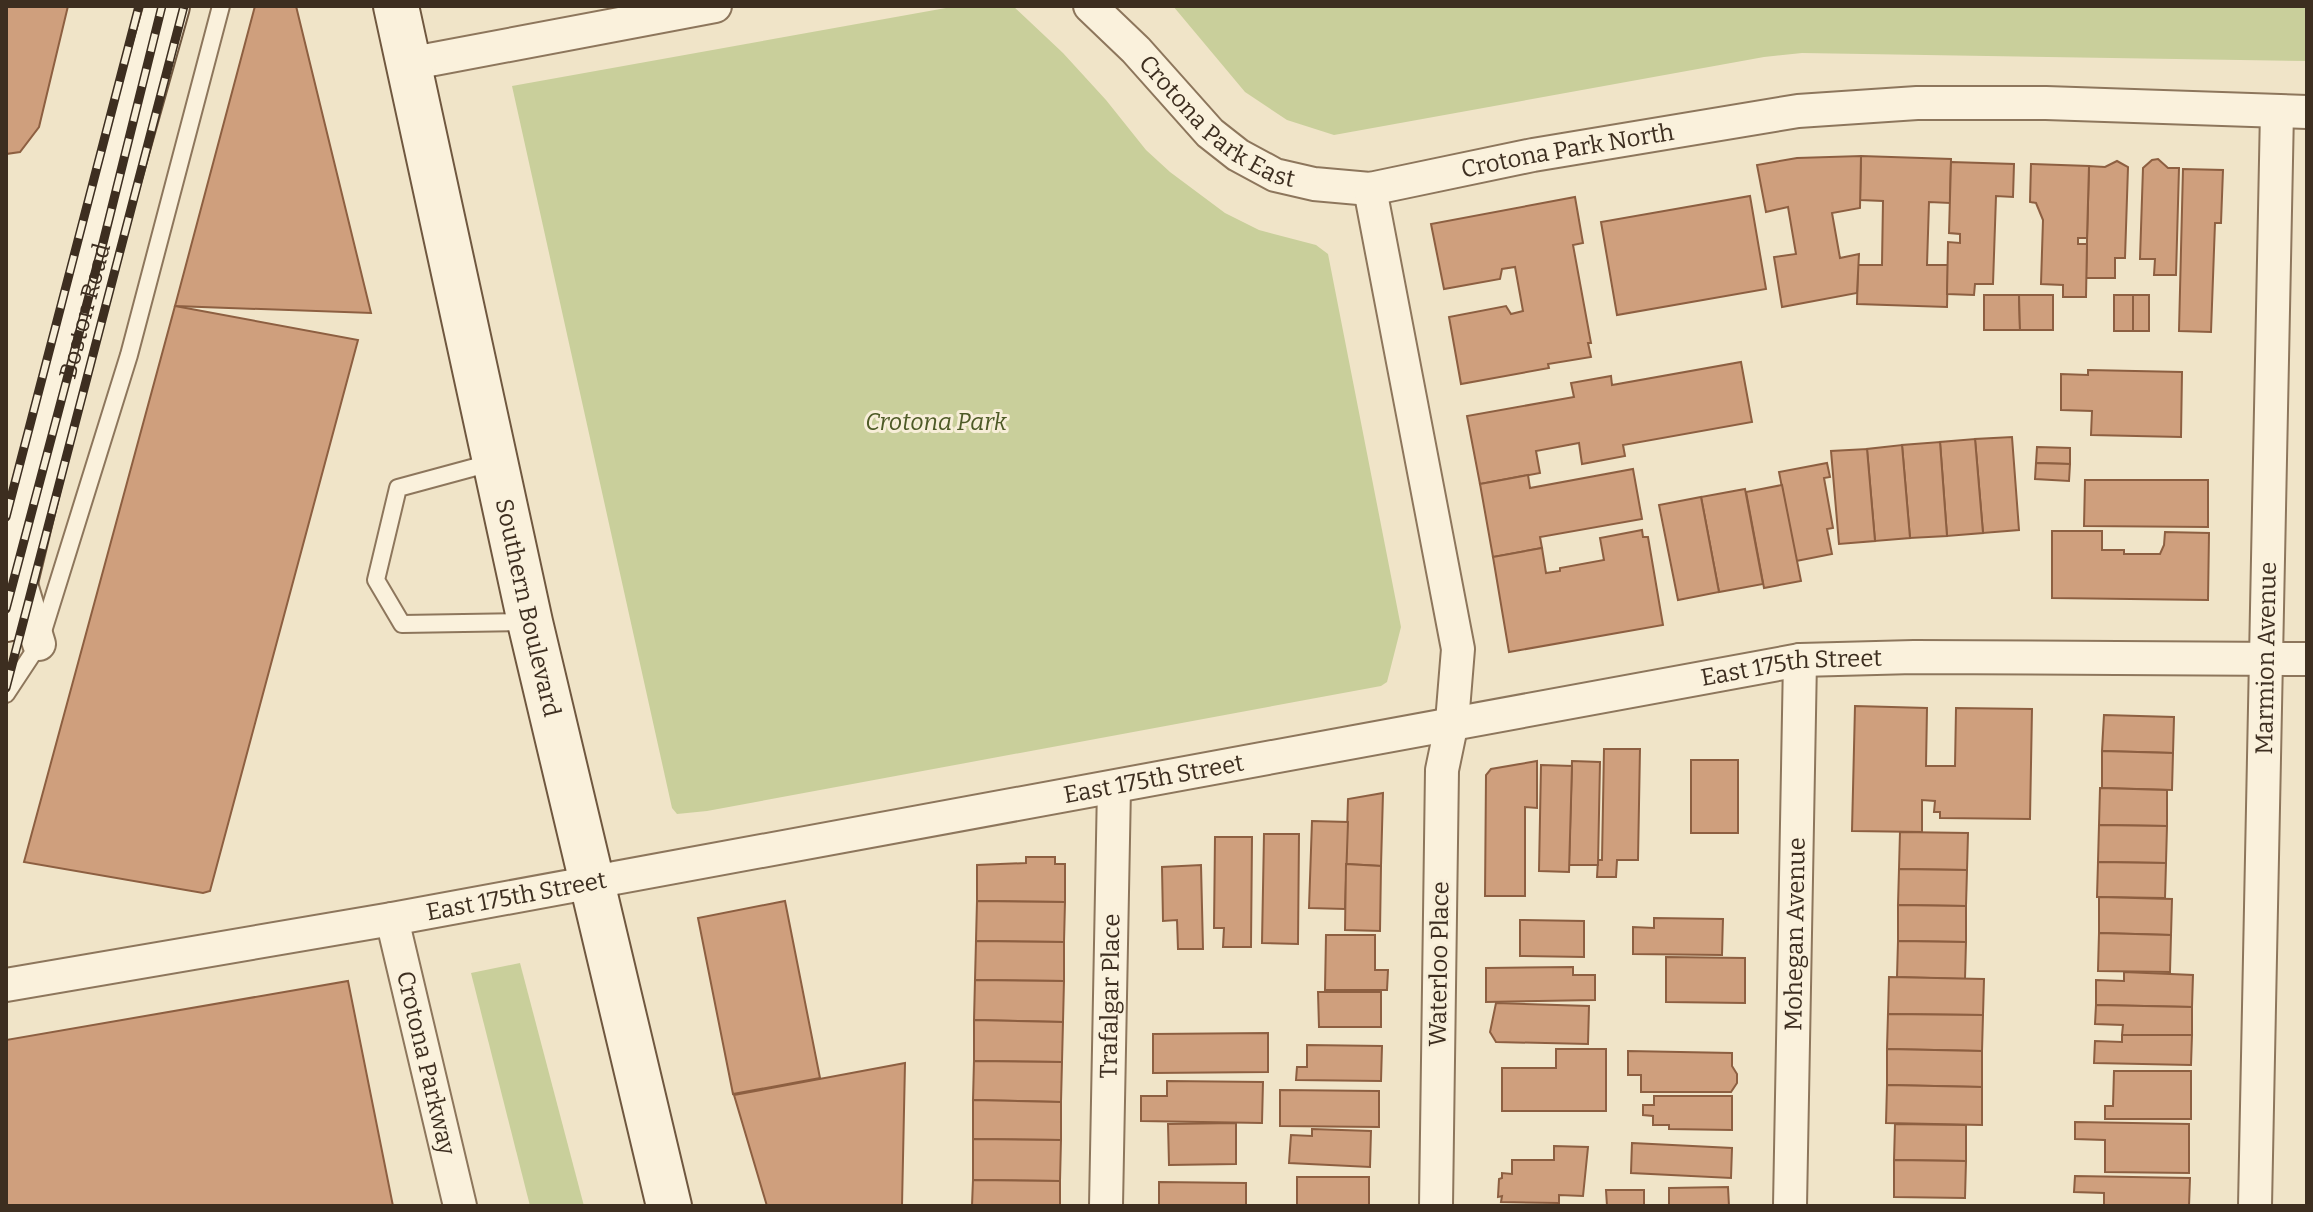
<svg xmlns="http://www.w3.org/2000/svg" width="2313" height="1212" viewBox="0 0 2313 1212" font-family="Bitter,serif">
  <rect width="100%" height="100%" fill="#f0e4c8"/>
  <g fill="#c9cf9b">
    <polygon points="957,6 1013,6 1063,53 1106,100 1146,150 1170,172 1225,213 1259,230 1316,245 1328,254 1401,627 1387,682 1381,686 707,811 677,814 672,808 512,86"/>
    <polygon points="1173,6 2307,6 2307,61 1802,53 1764,57 1334,135 1287,120 1245,92"/>
    <polygon points="520,963 584,1206 530,1206 471,973"/>
  </g>
  <g fill="#cf9f7d" stroke="#8d5f41" stroke-width="2">
    <polygon points="6,6 68,6 39,127 20,152 6,154"/>
    <polygon points="255,6 296,6 371,313 175,306"/>
    <polygon points="1861,156 1951,159 1950,203 1929,202 1927,265 1948,265 1947,307 1857,304 1858,265 1882,265 1883,201 1860,200"/>
    <polygon points="1861,156 1860,208 1832,213 1840,258 1859,254 1857,293 1782,307 1774,257 1796,254 1788,207 1766,212 1757,165 1797,158"/>
    <polygon points="2158,159 2168,168 2179,168 2176,275 2154,275 2155,259 2140,259 2143,168 2152,160"/>
    <polygon points="2117,161 2128,167 2125,258 2115,258 2115,278 2086,278 2089,166 2105,167"/>
    <polygon points="1951,162 2014,164 2013,197 1996,196 1993,284 1975,284 1974,295 1947,294 1948,242 1960,243 1960,234 1949,233"/>
    <polygon points="2031,164 2089,166 2087,238 2078,238 2078,244 2087,244 2086,297 2063,297 2063,285 2041,284 2043,220 2036,203 2030,202"/>
    <polygon points="2183,169 2223,170 2221,223 2215,223 2211,332 2179,331"/>
    <polygon points="1750,196 1766,289 1617,315 1601,222"/>
    <polygon points="1575,197 1583,243 1573,245 1591,343 1588,343 1591,357 1548,364 1549,368 1461,384 1449,317 1506,306 1511,314 1523,311 1515,267 1502,269 1500,279 1444,289 1431,224"/>
    <polygon points="1984,295 2019,295 2020,330 1984,330"/>
    <polygon points="2019,295 2053,295 2053,330 2020,330"/>
    <rect x="2114" y="295" width="19" height="36"/>
    <rect x="2133" y="295" width="16" height="36"/>
    <polygon points="175,306 358,340 210,891 203,893 24,862"/>
    <polygon points="1741,362 1752,422 1623,445 1625,456 1582,464 1579,443 1536,451 1540,473 1480,484 1467,416 1574,397 1571,383 1611,376 1612,385"/>
    <polygon points="2088,370 2182,372 2181,437 2091,435 2092,411 2061,410 2061,374 2088,375"/>
    <polygon points="2012,437 2019,530 1983,533 1975,439"/>
    <polygon points="1975,439 1983,533 1947,536 1940,442"/>
    <polygon points="1940,442 1947,536 1910,538 1902,445"/>
    <polygon points="1902,445 1910,538 1875,541 1867,449"/>
    <polygon points="2037,447 2070,448 2070,464 2036,463"/>
    <polygon points="1867,449 1875,541 1839,544 1831,451"/>
    <polygon points="1827,463 1830,477 1824,478 1833,528 1827,529 1832,554 1796,561 1779,472"/>
    <polygon points="2036,463 2070,464 2069,481 2035,479"/>
    <polygon points="1633,469 1642,519 1540,537 1542,548 1493,557 1480,484 1528,475 1530,488"/>
    <polygon points="2085,480 2208,480 2208,527 2084,526"/>
    <polygon points="1782,485 1801,581 1764,588 1746,492"/>
    <polygon points="1745,489 1763,584 1719,592 1701,497"/>
    <polygon points="1701,497 1719,592 1678,600 1659,505"/>
    <polygon points="1642,530 1643,537 1648,537 1663,625 1509,652 1493,557 1542,548 1546,573 1560,571 1560,568 1604,560 1600,538"/>
    <polygon points="2052,531 2102,531 2102,550 2124,550 2124,554 2160,554 2164,545 2165,532 2209,533 2208,600 2052,598"/>
    <polygon points="1855,706 1927,708 1926,766 1955,766 1956,708 2032,709 2030,819 1940,818 1940,812 1934,812 1935,801 1922,800 1922,832 1852,831"/>
    <polygon points="2104,715 2174,717 2173,753 2102,751"/>
    <polygon points="1604,749 1640,749 1638,860 1617,860 1616,877 1597,877 1598,860 1602,860"/>
    <polygon points="2102,751 2173,753 2172,790 2102,788"/>
    <rect x="1691" y="760" width="47" height="73"/>
    <polygon points="1537,761 1537,808 1525,807 1525,896 1485,896 1486,775 1491,769"/>
    <polygon points="1572,761 1600,762 1598,865 1569,865"/>
    <polygon points="1541,765 1572,766 1569,872 1539,871"/>
    <polygon points="2100,788 2167,790 2167,826 2099,825"/>
    <polygon points="1383,793 1381,866 1346,864 1348,799"/>
    <polygon points="1312,821 1348,822 1345,909 1309,908"/>
    <polygon points="2099,825 2167,826 2166,863 2098,862"/>
    <polygon points="1900,832 1968,833 1967,870 1899,869"/>
    <polygon points="1264,834 1299,834 1298,944 1262,943"/>
    <polygon points="1215,837 1252,837 1251,947 1223,947 1224,928 1214,928"/>
    <polygon points="1026,857 1055,857 1055,864 1065,864 1065,902 977,901 977,865 1026,863"/>
    <polygon points="2098,862 2166,863 2165,898 2097,897"/>
    <polygon points="1346,864 1381,866 1380,931 1345,930"/>
    <polygon points="1201,865 1203,949 1178,949 1177,920 1163,921 1162,867"/>
    <polygon points="1899,869 1967,870 1966,906 1898,905"/>
    <polygon points="2099,897 2172,899 2171,935 2099,933"/>
    <polygon points="785,901 820,1078 733,1094 698,918"/>
    <polygon points="977,901 1065,902 1064,942 976,941"/>
    <polygon points="1898,905 1966,906 1966,942 1898,941"/>
    <polygon points="1654,918 1723,919 1722,955 1633,954 1633,927 1654,928"/>
    <polygon points="1520,920 1584,921 1584,957 1520,956"/>
    <polygon points="2099,933 2171,935 2170,972 2098,971"/>
    <polygon points="1326,935 1375,935 1375,970 1388,970 1387,990 1325,990"/>
    <polygon points="976,941 1064,942 1064,981 975,980"/>
    <polygon points="1898,941 1966,942 1965,979 1897,977"/>
    <polygon points="1666,957 1745,958 1745,1003 1666,1002"/>
    <polygon points="1573,967 1573,975 1595,975 1595,1000 1486,1002 1486,968"/>
    <polygon points="2124,972 2193,975 2192,1007 2096,1005 2096,980 2124,981"/>
    <polygon points="1889,977 1984,979 1983,1015 1888,1014"/>
    <polygon points="975,980 1064,981 1063,1022 974,1020"/>
    <polygon points="348,981 393,1206 6,1206 6,1040"/>
    <polygon points="1318,992 1381,992 1381,1027 1319,1027"/>
    <polygon points="1496,1003 1589,1006 1588,1044 1496,1042 1490,1032"/>
    <polygon points="2096,1005 2192,1007 2192,1035 2122,1035 2123,1025 2095,1024"/>
    <polygon points="1888,1014 1983,1015 1982,1051 1887,1049"/>
    <polygon points="974,1020 1063,1022 1062,1062 974,1061"/>
    <polygon points="1268,1033 1268,1072 1153,1073 1153,1034"/>
    <polygon points="2122,1035 2192,1035 2191,1065 2094,1063 2095,1041 2122,1042"/>
    <polygon points="1307,1045 1382,1046 1381,1081 1296,1080 1297,1067 1307,1067"/>
    <polygon points="1556,1049 1606,1049 1606,1111 1502,1111 1502,1068 1556,1068"/>
    <polygon points="1887,1049 1982,1051 1982,1087 1887,1085"/>
    <polygon points="1628,1051 1732,1053 1732,1066 1737,1074 1737,1083 1731,1092 1641,1092 1641,1075 1628,1075"/>
    <polygon points="974,1061 1062,1062 1061,1102 973,1100"/>
    <polygon points="905,1063 902,1206 767,1206 734,1095"/>
    <polygon points="2114,1071 2191,1071 2191,1119 2105,1119 2105,1106 2113,1106"/>
    <polygon points="1167,1081 1263,1082 1262,1123 1141,1121 1141,1096 1167,1096"/>
    <polygon points="1887,1085 1982,1087 1982,1125 1886,1123"/>
    <polygon points="1280,1090 1379,1091 1379,1127 1280,1126"/>
    <polygon points="1654,1096 1732,1096 1732,1130 1669,1129 1669,1125 1653,1125 1653,1116 1643,1115 1643,1105 1654,1105"/>
    <polygon points="973,1100 1061,1102 1061,1140 973,1139"/>
    <polygon points="2075,1122 2189,1124 2189,1173 2105,1172 2105,1140 2075,1139"/>
    <polygon points="1236,1123 1236,1164 1169,1165 1168,1124"/>
    <polygon points="1895,1124 1966,1125 1966,1161 1894,1160"/>
    <polygon points="1312,1129 1371,1131 1370,1167 1289,1163 1291,1135 1312,1136"/>
    <polygon points="973,1139 1061,1140 1060,1181 973,1180"/>
    <polygon points="1632,1143 1732,1148 1731,1178 1631,1173"/>
    <polygon points="1554,1146 1588,1147 1583,1196 1559,1195 1559,1203 1501,1202 1502,1196 1498,1197 1499,1179 1502,1178 1502,1173 1512,1174 1512,1160 1554,1160"/>
    <polygon points="1894,1160 1966,1161 1965,1198 1894,1197"/>
    <polygon points="2075,1176 2190,1178 2189,1206 2104,1206 2104,1193 2074,1192"/>
    <rect x="1297" y="1177" width="72" height="29"/>
    <polygon points="973,1180 1060,1181 1060,1206 972,1206"/>
    <polygon points="1159,1182 1246,1183 1246,1206 1159,1206"/>
    <polygon points="1728,1187 1729,1206 1669,1206 1669,1188"/>
    <polygon points="1606,1190 1644,1190 1644,1206 1607,1206"/>
  </g>
  <g fill="none" stroke-linecap="round" stroke-linejoin="round">
    <defs>
      <g id="service">
        <polyline points="494,462 398,488 376,580 402,624 530,622"/>
        <polyline points="6,694 39,644 129,355 221,6"/>
      </g>
      <g id="minor">
        <path id="s1" d="M 1090,6 L 1136,50 L 1210,133 L 1238,155 L 1275,175 L 1314,184 L 1370,189 L 1533,155 L 1798,111 L 1917,103 L 2046,103 L 2307,112"/>
        <polyline points="408,64 715,6"/>
        <polyline points="1370,189 1458,649 1452,722 1442,770 1436,1206"/>
        <polyline points="17,571 39,644"/>
        <path id="s2" d="M 392,919 L 460,1206"/>
        <path id="s3" d="M 6,985 L 392,919 L 1800,660 L 1914,657 L 2307,659"/>
        <path id="s4" d="M 1106,1206 L 1114,787"/>
        <path id="s5" d="M 1790,1206 L 1800,660"/>
        <path id="s6" d="M 2255,1206 L 2277,111"/>
      </g>
      <g id="secondary">
        <path id="s7" d="M 396,6 L 530,622 L 669,1206"/>
        <polyline points="6,619 76,329 167,6"/>
      </g>
    </defs>
    <use href="#service" stroke="#8d765c" stroke-width="20"/>
    <use href="#minor" stroke="#8d765c" stroke-width="36"/>
    <use href="#secondary" stroke="#6f573f" stroke-width="48"/>
    <use href="#service" stroke="#faf1dc" stroke-width="16"/>
    <use href="#minor" stroke="#faf1dc" stroke-width="32"/>
    <use href="#secondary" stroke="#faf1dc" stroke-width="44"/>
    <defs>
      <g id="rail">
        <polyline points="6,517 139,6"/>
        <path id="s8" d="M 6,609 L 103,243 L 162,6"/>
        <polyline points="6,688 184,6"/>
      </g>
    </defs>
    <use href="#rail" stroke="#3d2e20" stroke-width="9"/>
    <use href="#rail" stroke="#f7eed8" stroke-width="6" stroke-dasharray="18" stroke-linecap="butt"/>
  </g>
  <g text-anchor="middle" dominant-baseline="central" stroke-width="6" stroke-linejoin="round" paint-order="stroke">
    <g font-size="24" fill="#3d2e20" stroke="#f7eed8">
      <text stroke="none"><textPath href="#s1" startOffset="174">Crotona Park East</textPath></text>
      <text stroke="none"><textPath href="#s1" startOffset="550">Crotona Park North</textPath></text>
      <text stroke="none"><textPath href="#s8" startOffset="308">Boston Road</textPath></text>
      <text stroke="none"><textPath href="#s7" startOffset="616">Southern Boulevard</textPath></text>
      <text stroke="none"><textPath href="#s6" startOffset="548">Marmion Avenue</textPath></text>
      <text stroke="none"><textPath href="#s3" startOffset="1814">East 175th Street</textPath></text>
      <text stroke="none"><textPath href="#s3" startOffset="1166">East 175th Street</textPath></text>
      <text stroke="none"><textPath href="#s3" startOffset="518">East 175th Street</textPath></text>
      <text stroke="none"><textPath href="#s5" startOffset="272">Mohegan Avenue</textPath></text>
      <text transform="translate(1439 964) rotate(-89)">Waterloo Place</text>
      <text stroke="none"><textPath href="#s4" startOffset="210">Trafalgar Place</textPath></text>
      <text stroke="none"><textPath href="#s2" startOffset="148">Crotona Parkway</textPath></text>
    </g>
    <g font-size="24" font-style="italic" fill="#4d5a26" stroke="#f7eed8">
      <text x="936" y="422">Crotona Park</text>
    </g>
  </g>
  <rect width="2313" height="1212" fill="none" stroke="#3d2e20" stroke-width="16"/>
</svg>
